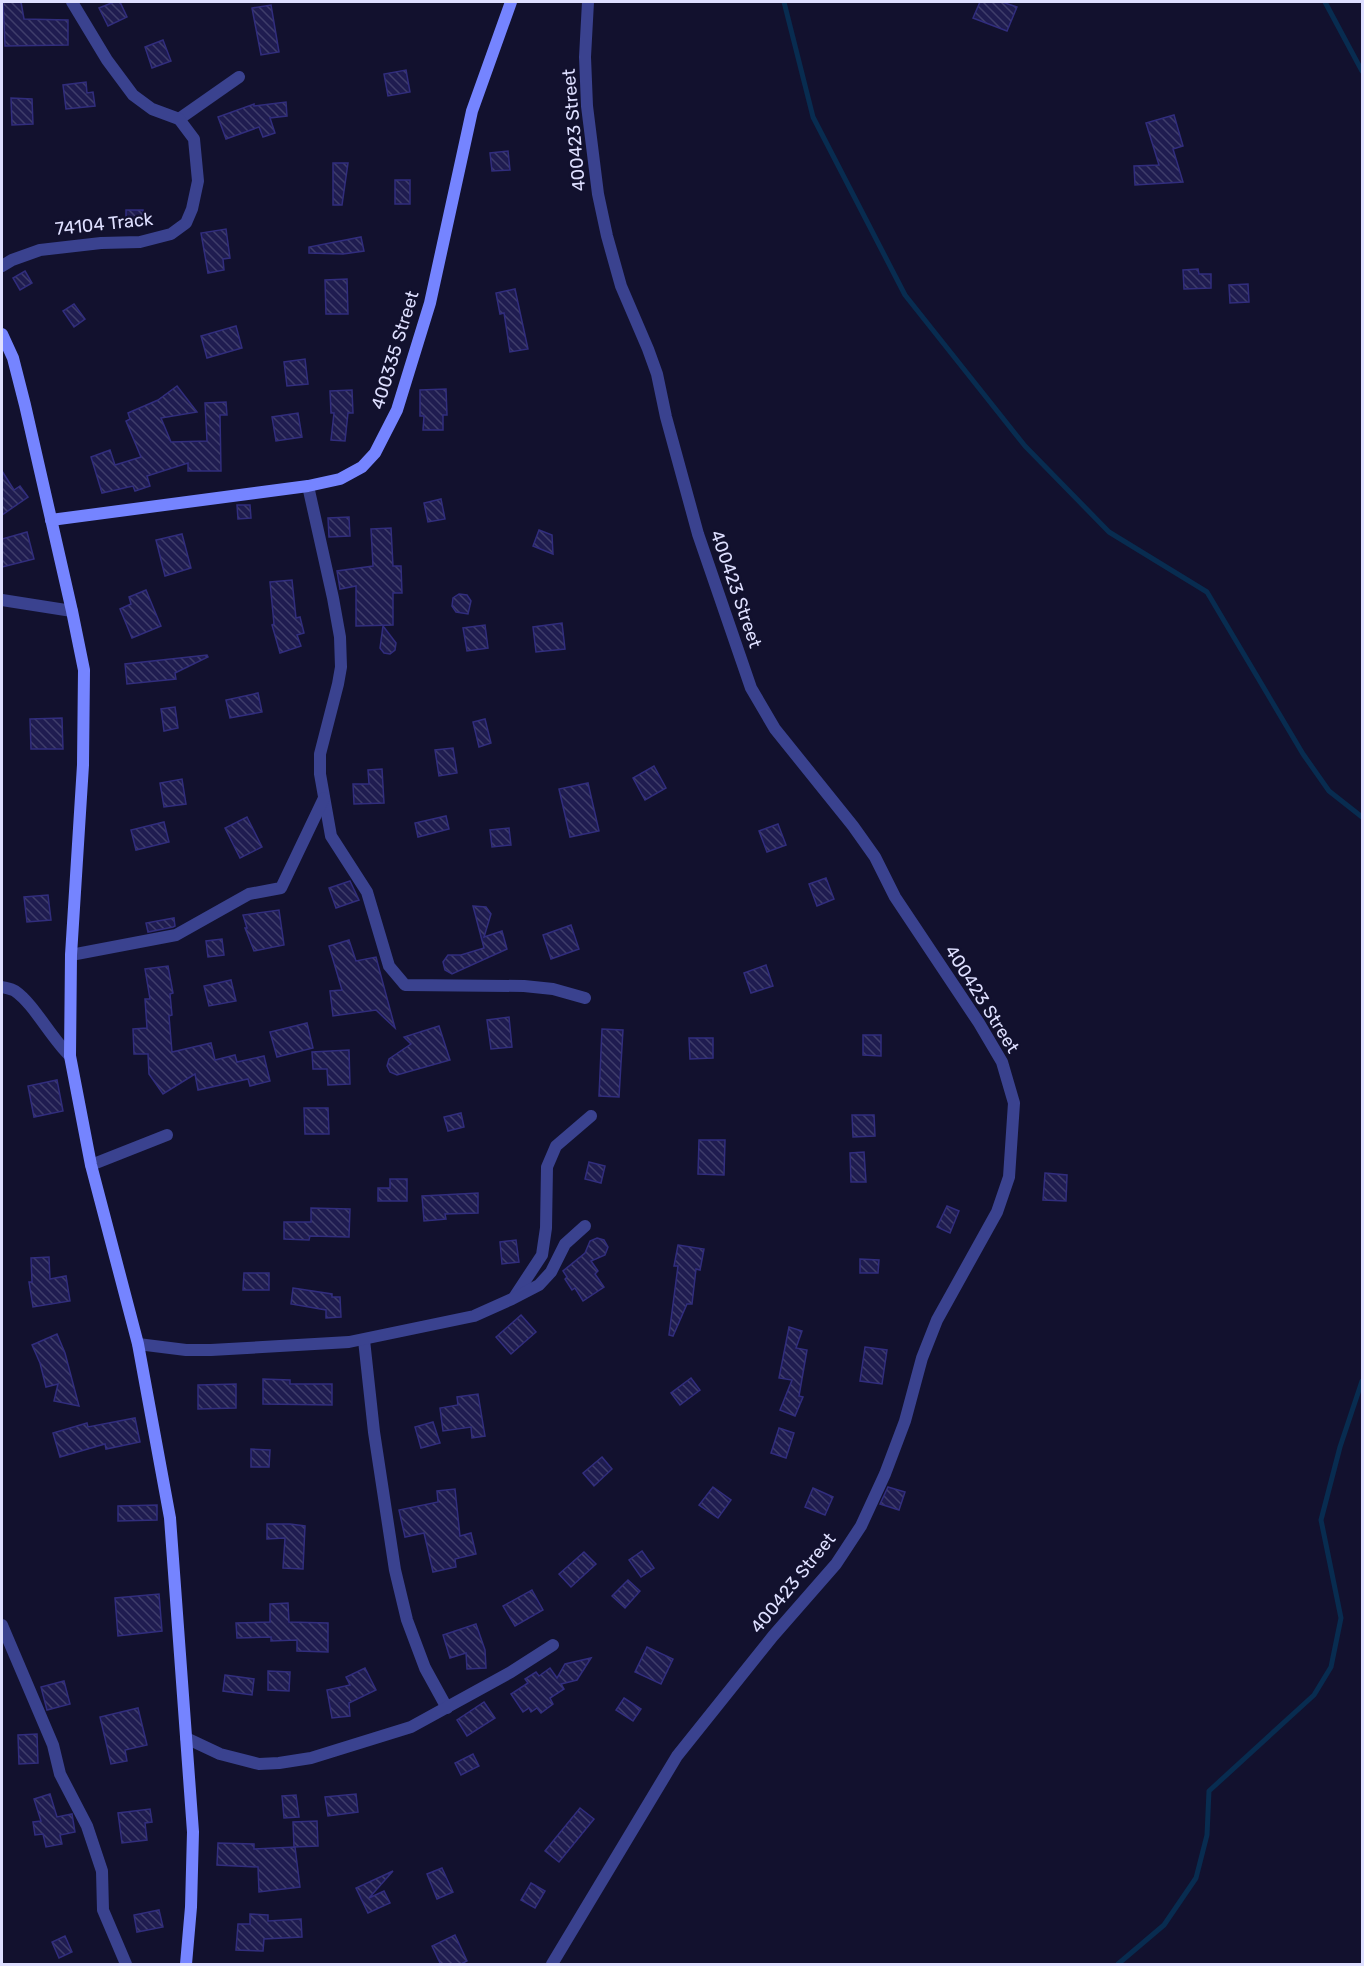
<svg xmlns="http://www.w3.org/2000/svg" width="1364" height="1966" viewBox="0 0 1364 1966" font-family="Rubik,sans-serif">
  <defs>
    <pattern id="building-back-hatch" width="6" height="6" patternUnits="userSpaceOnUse" patternTransform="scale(1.5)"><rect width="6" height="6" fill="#1f1c50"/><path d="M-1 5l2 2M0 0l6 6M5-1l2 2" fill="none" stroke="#3f3d6a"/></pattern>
  </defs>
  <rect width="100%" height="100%" fill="#12112e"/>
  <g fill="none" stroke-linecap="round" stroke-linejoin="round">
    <g stroke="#082c50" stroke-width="5">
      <polyline points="784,2 813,117 905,295 1025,446 1109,532 1207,592 1303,754 1329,791 1362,817"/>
      <polyline points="1325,2 1362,71"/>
      <polyline points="1118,1964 1164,1925 1196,1878 1207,1835 1209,1791 1314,1695 1331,1667 1341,1618 1321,1520 1340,1447 1362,1381"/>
    </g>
  </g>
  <g fill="url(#building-back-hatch)" stroke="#312d7d" stroke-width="1.5">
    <polygon points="3,2 21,2 24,19 68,20 68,45 5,46"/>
    <polygon points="114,2 120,2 127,17 108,26 99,8"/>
    <polygon points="980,2 1002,2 1017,7 1007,31 973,18"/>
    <polygon points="271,5 279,52 261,55 252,8"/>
    <polygon points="163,40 171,61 152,68 145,47"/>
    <polygon points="406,70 410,92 388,96 384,74"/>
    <polygon points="86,82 87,93 93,92 95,106 66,109 63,85"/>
    <polygon points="11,98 32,99 33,124 12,125"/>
    <polygon points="286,102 287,116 270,118 275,133 263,137 259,127 226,139 218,117 254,104 254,106"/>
    <polygon points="1174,115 1183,146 1173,149 1183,182 1135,185 1134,166 1159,165 1146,123"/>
    <polygon points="508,151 510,170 492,171 490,153"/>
    <polygon points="333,163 348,163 342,205 333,205"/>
    <rect x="395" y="180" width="15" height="24"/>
    <polygon points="126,210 143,210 143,225 126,226"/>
    <polygon points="226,229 230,258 223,259 224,270 208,273 201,233"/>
    <polygon points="361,237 364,251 343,254 309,253 309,247"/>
    <polygon points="1198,269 1199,274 1211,274 1211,288 1184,289 1183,270"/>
    <polygon points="25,271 32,283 20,290 13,278"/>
    <polygon points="347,279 348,314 326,314 325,280"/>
    <polygon points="1248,284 1249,302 1230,303 1229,285"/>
    <polygon points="515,289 528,349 510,352 504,313 500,314 496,293"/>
    <polygon points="74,304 85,319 74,327 63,311"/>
    <polygon points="236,326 242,348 207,358 201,336"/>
    <polygon points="305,359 308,384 287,386 284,362"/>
    <polygon points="177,386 197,412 161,418 171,442 207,441 205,403 226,402 227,415 220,415 221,471 188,471 188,463 147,476 150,486 135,491 133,486 102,493 91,457 110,450 115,465 141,457 126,421 130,419 128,413 158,400"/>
    <polygon points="446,389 447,415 443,415 443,430 423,430 424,416 420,416 420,390"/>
    <polygon points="352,390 353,413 348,413 345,441 331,440 334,413 331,413 330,391"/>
    <polygon points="298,413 302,437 276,441 272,417"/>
    <polygon points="2,471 14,490 20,486 28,497 2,515"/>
    <polygon points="441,499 445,519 428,522 424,503"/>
    <polygon points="237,505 250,505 251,518 238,519"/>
    <polygon points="349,517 350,536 329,537 328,518"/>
    <polygon points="391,528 393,566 401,566 402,593 393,593 393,625 356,626 356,586 340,589 337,571 373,566 371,529"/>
    <polygon points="539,530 552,535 553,554 533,546"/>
    <polygon points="27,532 34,559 2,567 2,539"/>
    <polygon points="182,534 191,568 165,576 156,540"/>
    <polygon points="292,580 296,618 300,617 304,633 297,635 301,646 280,653 272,625 274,624 270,582"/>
    <polygon points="146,590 161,626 132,638 120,609 131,604 129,597"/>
    <polygon points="459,594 467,595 471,601 468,614 456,612 452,606 453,598"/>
    <polygon points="562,623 565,649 536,652 533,627"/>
    <polygon points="485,625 488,648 467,651 463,628"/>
    <polygon points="383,626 396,643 395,650 390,654 384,653 380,648"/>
    <polygon points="207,655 208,657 175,673 176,679 127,684 125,664"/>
    <polygon points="258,693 262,712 230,718 226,700"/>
    <polygon points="175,707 178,728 164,731 161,709"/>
    <polygon points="62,718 63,749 31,749 30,719"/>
    <polygon points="485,719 491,743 479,747 473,722"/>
    <polygon points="453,748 457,773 439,776 435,750"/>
    <polygon points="654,766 666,788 645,800 633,778"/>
    <polygon points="382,769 384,803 354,804 353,784 369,784 368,770"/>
    <polygon points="182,779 186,804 164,807 160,783"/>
    <polygon points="588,783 599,831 570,837 559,789"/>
    <polygon points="446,816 449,829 418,837 415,823"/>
    <polygon points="247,817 262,847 240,858 225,828"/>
    <polygon points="164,822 169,842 136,850 131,830"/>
    <polygon points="778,824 786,845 767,852 759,831"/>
    <polygon points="509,828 511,845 492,847 490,830"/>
    <polygon points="826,878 834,899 817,906 809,884"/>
    <polygon points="350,881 359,900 336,908 329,888"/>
    <polygon points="48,895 51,920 27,922 24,897"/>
    <polygon points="473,906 486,907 491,914 484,937 502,931 507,949 452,974 445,970 443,962 448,955 461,955 484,948"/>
    <polygon points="279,910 284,945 254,951 245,928 247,928 243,915"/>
    <polygon points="174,918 175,926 173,927 148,932 146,923"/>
    <polygon points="571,925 579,949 551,959 543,935"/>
    <polygon points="222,939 224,955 208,957 206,941"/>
    <polygon points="349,940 356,961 376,957 395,1028 376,1010 333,1016 330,991 342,990 329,946"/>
    <polygon points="766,965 773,986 751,993 744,973"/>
    <polygon points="168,966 173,993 170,994 172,1015 169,1016 172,1052 211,1043 215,1060 235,1055 237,1062 264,1056 270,1081 250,1086 248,1079 198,1090 195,1074 163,1094 149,1074 148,1054 134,1054 133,1029 147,1028 145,999 150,999 145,969"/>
    <polygon points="231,980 236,1001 209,1006 204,986"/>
    <polygon points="509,1017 512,1047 491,1049 487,1020"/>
    <polygon points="307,1023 313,1048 277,1057 270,1032"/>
    <polygon points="439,1026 450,1060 397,1075 390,1072 387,1066 389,1059 411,1044 404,1037"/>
    <polygon points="602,1029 623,1030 619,1097 599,1096"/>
    <polygon points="863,1035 881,1035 881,1056 863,1055"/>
    <polygon points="689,1038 713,1038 713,1058 690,1059"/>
    <polygon points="349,1050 350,1084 328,1085 327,1069 313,1069 312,1052"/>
    <polygon points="57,1080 63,1111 34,1117 28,1086"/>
    <polygon points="304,1108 328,1108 329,1134 305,1134"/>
    <polygon points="461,1113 464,1127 448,1131 444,1117"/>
    <polygon points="852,1115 874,1115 875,1136 853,1137"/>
    <polygon points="699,1140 725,1140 724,1175 698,1174"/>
    <polygon points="864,1152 866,1182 851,1182 850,1153"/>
    <polygon points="589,1162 605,1166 601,1183 585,1179"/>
    <polygon points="1045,1173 1067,1175 1066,1201 1043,1200"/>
    <polygon points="390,1179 407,1179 407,1201 378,1201 378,1188 390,1188"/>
    <polygon points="478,1193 478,1213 445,1214 446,1219 424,1221 422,1196"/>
    <polygon points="947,1206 959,1211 950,1233 937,1227"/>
    <polygon points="311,1208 350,1209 349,1237 310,1236 309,1240 284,1239 284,1222 311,1222"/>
    <polygon points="597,1238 604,1240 608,1247 605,1255 591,1261 598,1271 595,1274 604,1287 583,1301 575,1288 572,1290 565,1279 567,1277 563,1271 585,1253 590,1241"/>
    <polygon points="516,1240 519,1262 502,1264 500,1242"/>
    <polygon points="678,1245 704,1249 700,1270 696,1269 692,1304 687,1304 673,1336 669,1335 678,1266 674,1266"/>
    <polygon points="49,1257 50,1279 66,1276 70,1301 33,1307 29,1282 32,1282 31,1258"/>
    <polygon points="860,1259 879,1260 878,1273 860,1273"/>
    <polygon points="244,1273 269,1273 269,1290 243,1290"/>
    <polygon points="293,1288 332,1294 332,1297 340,1297 341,1317 326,1318 326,1310 291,1304"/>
    <polygon points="521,1315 536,1332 511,1354 496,1337"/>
    <polygon points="789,1327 802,1331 796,1348 807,1350 799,1396 803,1397 795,1416 780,1410 792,1380 779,1378"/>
    <polygon points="57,1334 65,1353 79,1406 54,1401 58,1384 46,1387 40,1363 32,1345"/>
    <polygon points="865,1347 887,1350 882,1384 860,1381"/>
    <polygon points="691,1378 700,1390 680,1405 671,1393"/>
    <polygon points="263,1379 290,1380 290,1384 332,1384 332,1405 263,1404"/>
    <polygon points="236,1384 236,1408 198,1409 198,1385"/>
    <polygon points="478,1394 485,1436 472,1438 471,1427 443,1431 440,1408 458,1405 457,1397"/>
    <polygon points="135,1418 140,1442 106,1449 105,1444 60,1457 53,1433 87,1423 88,1427"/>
    <polygon points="433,1422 440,1443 421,1448 415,1427"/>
    <polygon points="779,1428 794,1433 786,1458 771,1453"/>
    <polygon points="251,1449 270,1450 269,1467 251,1467"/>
    <polygon points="602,1457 612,1469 594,1486 583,1473"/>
    <polygon points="713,1487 731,1500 718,1518 699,1505"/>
    <polygon points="888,1487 905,1492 899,1510 880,1504"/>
    <polygon points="813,1488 833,1497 825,1515 805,1507"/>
    <polygon points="455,1489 460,1536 471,1533 476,1554 455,1559 456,1567 433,1572 424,1533 405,1537 399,1510 438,1502 437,1491"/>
    <polygon points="157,1505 157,1520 118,1521 118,1506"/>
    <polygon points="267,1524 290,1524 305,1526 303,1569 283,1568 285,1538 267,1539"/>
    <polygon points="642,1551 654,1568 641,1577 629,1560"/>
    <polygon points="584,1552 596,1564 571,1587 559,1574"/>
    <polygon points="628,1580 640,1591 625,1608 612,1596"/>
    <polygon points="532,1590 543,1610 515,1626 503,1606"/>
    <polygon points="159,1594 162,1631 118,1636 115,1598"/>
    <polygon points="288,1603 289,1622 328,1623 328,1652 297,1651 297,1640 271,1641 271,1637 237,1638 236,1623 270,1622 270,1604"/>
    <polygon points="476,1624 485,1650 486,1668 467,1669 466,1653 450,1658 443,1635"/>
    <polygon points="647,1647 673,1659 661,1684 635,1672"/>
    <polygon points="591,1658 577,1680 561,1684 564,1689 550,1698 553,1704 541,1713 537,1708 531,1712 529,1708 523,1712 511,1694 528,1683 525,1679 536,1672 539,1676 550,1668 557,1678 565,1664"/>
    <polygon points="365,1668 376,1690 349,1703 350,1716 332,1718 327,1690 350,1685 346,1677"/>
    <polygon points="268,1671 290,1672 289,1691 268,1690"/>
    <polygon points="225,1675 254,1679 252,1695 223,1691"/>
    <polygon points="64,1681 70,1704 47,1710 41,1687"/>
    <polygon points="624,1698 641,1709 633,1721 616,1710"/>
    <polygon points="484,1702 495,1718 467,1736 457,1720"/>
    <polygon points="138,1708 147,1745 125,1750 127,1761 111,1764 100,1717"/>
    <polygon points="37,1734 38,1763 19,1764 18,1735"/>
    <polygon points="473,1754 479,1766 461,1775 455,1763"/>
    <polygon points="50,1794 57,1817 72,1814 75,1832 60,1835 62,1844 46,1847 43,1834 35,1835 33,1822 41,1821 34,1799"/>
    <polygon points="356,1794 358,1812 328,1816 325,1797"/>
    <polygon points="296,1795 299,1817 284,1818 282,1796"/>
    <polygon points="580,1808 594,1819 559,1862 545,1851"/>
    <polygon points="150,1809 152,1822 145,1823 147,1840 122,1843 118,1813"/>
    <polygon points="317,1821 318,1846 294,1847 293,1822"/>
    <polygon points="218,1843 254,1844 254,1849 295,1847 300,1887 259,1892 258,1867 217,1865"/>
    <polygon points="442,1868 453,1892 437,1899 427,1874"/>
    <polygon points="393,1871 369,1898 384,1891 390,1903 368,1913 356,1888"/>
    <polygon points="531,1883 545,1891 535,1908 521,1900"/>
    <polygon points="159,1910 163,1927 137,1932 134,1915"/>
    <polygon points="250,1914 268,1915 268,1921 301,1919 302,1937 264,1939 263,1951 236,1950 238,1924 250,1924"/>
    <polygon points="455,1935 467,1961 459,1965 441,1965 432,1946"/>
    <polygon points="65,1936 72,1952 59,1958 52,1942"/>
  </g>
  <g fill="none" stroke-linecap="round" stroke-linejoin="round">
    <g stroke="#3a428f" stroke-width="12">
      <polyline points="179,119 239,77"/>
      <polyline points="2,266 12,260 40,250 101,243 140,242 171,234 186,223 192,209 198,181 194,139 179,119 152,109 133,95 107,60 72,2"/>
      <polyline points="308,486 333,598 340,637 341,667 338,684 320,754 320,774 331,836 367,892 389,966 405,985 524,986 553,989 585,998"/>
      <polyline points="2,600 72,611"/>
      <polyline points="71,955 176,935 249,894 281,888 324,798"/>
      <path d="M 2,987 C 6,988 12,989 15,991 C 34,1004 51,1038 70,1056"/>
      <polyline points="91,1165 167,1135"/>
      <polyline points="515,1296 542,1255 546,1228 547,1167 556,1146 591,1116"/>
      <polyline points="364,1340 374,1432 395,1570 407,1620 425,1668 447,1708"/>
      <polyline points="138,1344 186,1350 211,1350 349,1342 474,1316 512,1299 539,1285 551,1272 565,1244 585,1226"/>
      <polyline points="2,1625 53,1745 60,1774 87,1826 102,1871 103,1910 126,1964"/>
      <polyline points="186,1738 220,1754 259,1764 279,1763 311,1758 411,1727 511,1672 553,1645"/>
      <polyline points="552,1964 677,1756 773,1636 836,1564 861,1526 885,1474 905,1421 922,1358 937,1320 997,1212 1009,1177 1014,1103 1002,1062 979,1023 895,897 875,857 853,826 775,729 751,688 698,534 666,417 657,374 648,349 621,286 607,236 598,194 587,106 585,57 588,2"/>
    </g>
    <g stroke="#7584ff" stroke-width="12">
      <polyline points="2,334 13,358 25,405 72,611 84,670 83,765 71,955 70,1056 91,1165 138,1344 170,1518 193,1832 191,1907 186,1964"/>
      <polyline points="51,520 308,486 340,479 362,467 375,453 397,410 430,303 472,111 511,2"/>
    </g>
  </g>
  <g text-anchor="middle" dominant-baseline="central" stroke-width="4.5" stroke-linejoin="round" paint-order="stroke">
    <g font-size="18" fill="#dedfff" stroke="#12112e">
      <text transform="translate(574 130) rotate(-95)">400423 Street</text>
      <text transform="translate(104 224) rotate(-6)">74104 Track</text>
      <text transform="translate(395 350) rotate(-73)">400335 Street</text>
      <text transform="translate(736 589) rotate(71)">400423 Street</text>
      <text transform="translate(982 999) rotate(58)">400423 Street</text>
      <text transform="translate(793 1583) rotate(-51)">400423 Street</text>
    </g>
  </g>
  <rect width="1364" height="1966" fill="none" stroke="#dedfff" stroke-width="6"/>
</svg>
